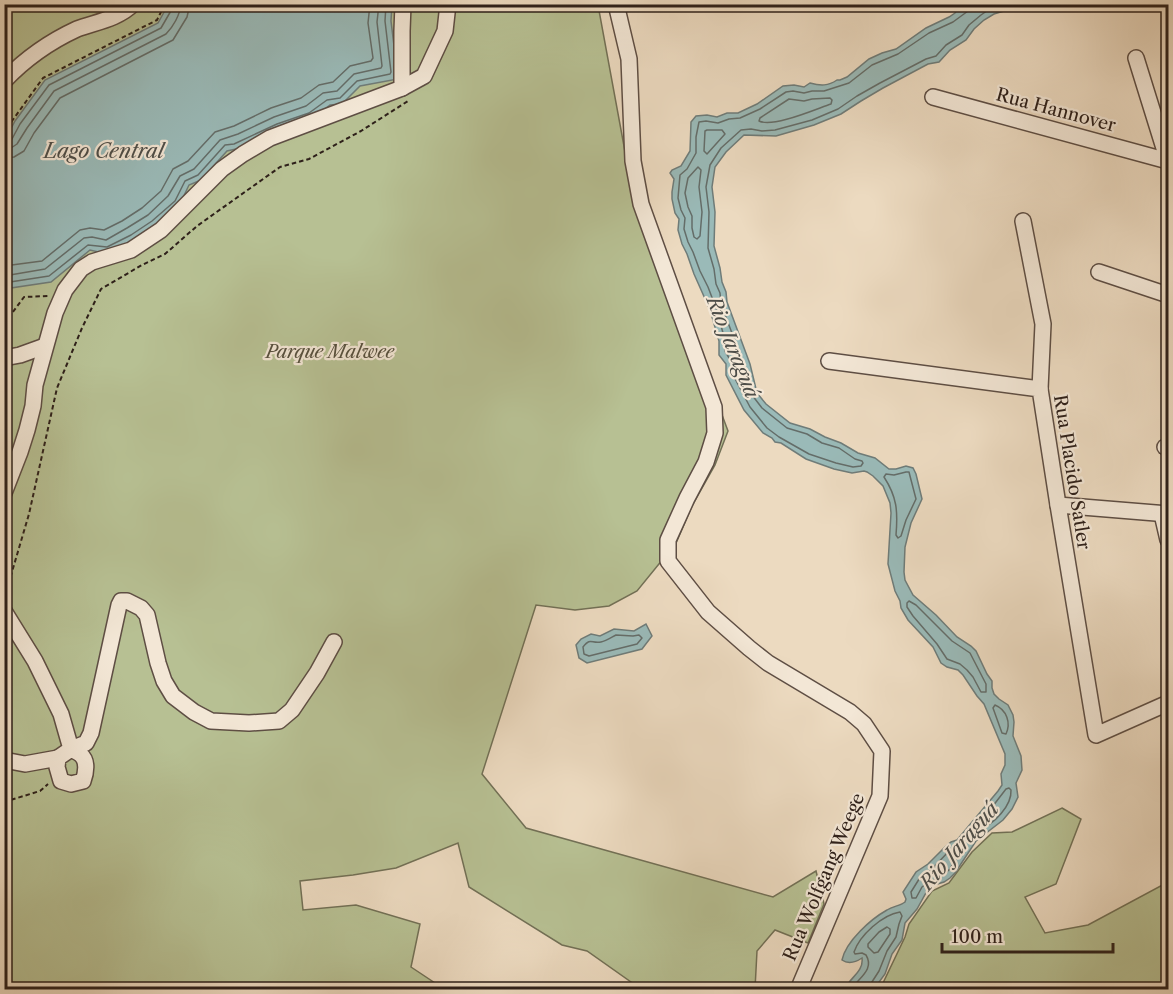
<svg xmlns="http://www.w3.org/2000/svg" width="1173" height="994" viewBox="0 0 1173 994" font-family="'Libre Caslon Text',serif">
  <rect width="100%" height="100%" fill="#ecdac0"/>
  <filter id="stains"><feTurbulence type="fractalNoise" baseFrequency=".00333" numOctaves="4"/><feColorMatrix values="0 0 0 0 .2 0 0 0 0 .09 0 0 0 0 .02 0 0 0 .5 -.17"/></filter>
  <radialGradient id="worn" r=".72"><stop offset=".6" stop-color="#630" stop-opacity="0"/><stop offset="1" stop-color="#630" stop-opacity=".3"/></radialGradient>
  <g fill="#b7c093" stroke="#727056" stroke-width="1.5">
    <polygon points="5,5 598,5 626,157 728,431 715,465 692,506 676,543 637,591 609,606 575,610 536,605 482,774 526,828 773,897 816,871 824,904 808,943 775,930 757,951 755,989 641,989 587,951 562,945 469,887 458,843 396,868 353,875 300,881 303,910 356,905 420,924 411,967 444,989 5,990"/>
    <polygon points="1062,808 1081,819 1056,884 1025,897 1045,933 1088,925 1168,882 1168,989 878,989 882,985 905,937 909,924 932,891 949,883 972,852 992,833 1012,832"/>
  </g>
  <g fill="#9abab8" stroke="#6f7c79" stroke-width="1.5">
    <polygon points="168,5 392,5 391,21 398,79 360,86 342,104 330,105 312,119 236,149 227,151 201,180 189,185 180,204 156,226 134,240 107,254 90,250 51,282 11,288 5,300 5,140 15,121 45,80 158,23"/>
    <path d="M 969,5 L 1015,5 L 1007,10 L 994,14 L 984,20 L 974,29 L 966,40 L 950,50 L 939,62 L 928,64 L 883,88 L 861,101 L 841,114 L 814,125 L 776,136 L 744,135 L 726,152 L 715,167 L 712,187 L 715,212 L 714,246 L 720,268 L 722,282 L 726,292 L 727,302 L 750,364 L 757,393 L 766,404 L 790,423 L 810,429 L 825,437 L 841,443 L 858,453 L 875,458 L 889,469 L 896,469 L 906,466 L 913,468 L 916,474 L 922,499 L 911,523 L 905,547 L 904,572 L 905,580 L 913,595 L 936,615 L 957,637 L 971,646 L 976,651 L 987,674 L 992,681 L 992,688 L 994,694 L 999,699 L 1008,705 L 1013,715 L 1014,722 L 1013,736 L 1021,756 L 1022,770 L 1016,783 L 1018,797 L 1012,809 L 1003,820 L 976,841 L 955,873 L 950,878 L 944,882 L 934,885 L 927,891 L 917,909 L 905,923 L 902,940 L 892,954 L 885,974 L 874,989 L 845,989 C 849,978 864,972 862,958 C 856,962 849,965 842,960 C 846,941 871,919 887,910 C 893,906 900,906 905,902 L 906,899 L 903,892 L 916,872 L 928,864 L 945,847 L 951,842 L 957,840 L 998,791 L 1002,785 L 1001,774 L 1005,765 L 1005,754 L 984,704 L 977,696 L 963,675 L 958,670 L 947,667 L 941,663 L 933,647 L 908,620 L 901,608 L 900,601 L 895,591 L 888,564 L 891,513 L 890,503 L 883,486 L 873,476 L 867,472 L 864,471 L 852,473 L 834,469 L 806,459 L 781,443 L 775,442 L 772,438 L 763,433 L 744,410 L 726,375 L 726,364 L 719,355 L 719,341 L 710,310 L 694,274 L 687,254 L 682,244 L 678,230 L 679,219 L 675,213 L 672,199 L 672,192 L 674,179 L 670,173 L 672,170 L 681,166 L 690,151 L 691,122 L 696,116 L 707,115 L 717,117 L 727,113 L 738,113 L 757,104 L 783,86 L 794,85 L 804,87 L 810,83 C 821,86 828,86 837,80 L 840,80 L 847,77 L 869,59 L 882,53 L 896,49 L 926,28 L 949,17 L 955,13 L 957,10 Z"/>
    <polygon points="646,624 652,636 642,649 587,663 579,658 576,645 581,639 591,634 600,636 614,629 634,631"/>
  </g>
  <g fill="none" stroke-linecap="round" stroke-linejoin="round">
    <g stroke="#646d69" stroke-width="1.5">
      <polyline points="970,4 968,11 953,22 929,33 898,54 872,65 849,83 824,91 812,91 804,93 793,91 786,92 760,109 740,118 729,119 718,123 706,121 699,122 696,137 696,153 687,169 680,175 678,198 681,210 685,218 684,229 688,242 693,252 700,271 708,287 716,308 725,340 725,351 732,363 732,373 750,407 767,428 779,437 809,454 836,463 853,467 861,466 863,463 862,461 855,459 839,448 822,443 807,434 787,428 762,408 752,395 744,365 721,304 720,293 716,284 714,269 708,248 709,212 706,187 710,165 721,148 741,130 751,129 762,131 775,130 812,120 838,109 857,96 880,83 926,59 936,56 946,45 962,35 969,25 981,15 991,8 1005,4"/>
      <path d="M 830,98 L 832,100 L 831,104 C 816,109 773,128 759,121 L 760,118 L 789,99 L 804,101 L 812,99 Z"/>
      <polygon points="707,130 722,130 725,134 707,154 704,151 705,131"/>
      <polyline points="4,142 8,141 12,139 20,124 49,85 161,28 172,9 173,4"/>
      <path d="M 4,149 L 11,148 L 17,144 L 27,128 L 54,91 L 166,34 C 173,27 180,15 181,4"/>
      <polyline points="4,158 14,157 24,151 34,133 60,98 173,40 187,17 190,4"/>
      <polygon points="698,167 701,170 699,187 702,212 700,236 697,239 694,237 692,228 692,216 688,207 685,193 688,178"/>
      <polyline points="4,266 42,261 80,230 90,228 104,230 122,221 142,208 161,191 173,169 188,161 215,132 234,126 271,108 301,98 319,85 333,82 350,66 371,61 373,58 368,23 370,4"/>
      <polyline points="4,276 45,269 84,238 92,237 106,240 127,228 148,215 168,196 180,176 194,169 220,140 238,134 274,117 306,106 323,93 337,91 354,74 381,68 382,66 377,22 379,4"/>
      <polyline points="4,287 10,282 49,276 88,245 107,247 131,235 152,221 175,201 185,181 198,175 225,145 234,144 277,124 309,113 327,100 340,98 357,81 390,74 391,72 385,21 386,4"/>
      <path d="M 906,472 L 909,472 L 910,476 L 916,499 L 906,520 L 901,536 L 898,538 L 896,535 C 898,511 897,497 884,477 L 886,474 L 894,475 Z"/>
      <polygon points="909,601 916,605 952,641 970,653 986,684 986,692 981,692 973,677 967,670 960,664 947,659 937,644 913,616 907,607 907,603"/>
      <path d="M 616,635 L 633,636 L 639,635 L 642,638 L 637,644 L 589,656 L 584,654 L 583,647 C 591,637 591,644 601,642 C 606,641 612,637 616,635 Z"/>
      <path d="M 995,705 C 1007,710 1011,723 1006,734 L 1002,733 L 993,708 Z"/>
      <path d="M 1009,788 L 1011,790 C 1012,805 994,825 980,828 L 979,824 L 1006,789 Z"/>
      <polygon points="960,847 961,851 950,869 941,877 930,881 922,887 916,898 912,898 911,892 921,876 932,869 949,851 953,848"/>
      <polygon points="887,927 890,929 890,934 878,952 874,953 868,947 868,944 879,932"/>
      <path d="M 851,990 C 858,978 875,970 866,955 L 862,953 L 855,954 L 854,952 C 860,935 882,915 900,912 L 902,916 L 899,924 L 896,937 L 887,951 L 879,971 L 870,985 L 869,990"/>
    </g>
    <defs>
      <g id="minor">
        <polyline points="616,4 629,59 633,161 641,204 714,407 715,433 706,462 687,498 668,540 668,561 708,612 749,648 768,663 850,712 864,724 882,751 880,796 798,990"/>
        <polyline points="1136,58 1168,161"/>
        <path d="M 4,81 C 24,60 51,41 77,29 C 96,22 118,19 133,4"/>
        <polyline points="402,88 424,76 445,31 448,4"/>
        <polyline points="933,97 1168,161"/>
        <polyline points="1023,221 1043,324 1040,389"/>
        <polyline points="1099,272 1168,295"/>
        <polyline points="4,358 20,355 45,346"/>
        <polyline points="829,361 1040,389 1058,505 1096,735 1168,703"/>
        <polyline points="1165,447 1168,447"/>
        <polyline points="4,493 20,452 27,430 33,406 35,385 55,313 65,290 81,269 92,262 131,250 161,230 222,169 243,154 270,138 402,88 402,31 403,4"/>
        <polyline points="1058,505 1168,514"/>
        <polyline points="1162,514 1168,540"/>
        <path d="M 4,611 L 35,661 L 61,714 L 71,749 C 74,751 78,752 81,755 C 88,761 86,773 83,781 L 71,784 L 61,781 L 57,767 L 58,758 L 71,749 L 86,743 L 91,733 L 119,605 L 121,601 L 127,601 L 141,608 L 147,615 L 158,663 L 164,681 L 173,696 L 194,712 L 211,721 L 249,723 L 279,721 L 292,710 L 317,673 L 334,642"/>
        <polyline points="4,760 25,764 58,758"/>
      </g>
    </defs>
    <use href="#minor" stroke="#5e4e44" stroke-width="18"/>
    <g stroke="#2e201a" stroke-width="2" stroke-dasharray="4.5 3" stroke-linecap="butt">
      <polyline points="4,135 12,121 43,78 157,20 165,4"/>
      <polyline points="4,324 24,297 48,296"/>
      <polyline points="10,599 9,582 29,514 57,388 82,328 101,289 142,265 165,254 197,226 280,167 309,159 361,131 408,101 409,99"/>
      <polyline points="4,802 40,791 48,784"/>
    </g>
    <use href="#minor" stroke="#f3e7d6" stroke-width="15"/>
  </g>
  <g text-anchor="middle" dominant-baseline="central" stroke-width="4.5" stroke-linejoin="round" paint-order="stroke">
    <g font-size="18" fill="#2e201a" stroke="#f3e7d6">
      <text transform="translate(1056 110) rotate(15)">Rua Hannover</text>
      <text transform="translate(1072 472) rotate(81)">Rua Placido Satler</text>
      <text transform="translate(824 877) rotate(-67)">Rua Wolfgang Weege</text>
    </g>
    <g font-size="18" font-style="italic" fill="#57503e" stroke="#f3e7d6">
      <text x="330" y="352">Parque Malwee</text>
    </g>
    <g font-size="20" font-style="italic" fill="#4e4e49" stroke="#f3e7d6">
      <text x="104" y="151">Lago Central</text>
      <text transform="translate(733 347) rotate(68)">Rio Jaraguá</text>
      <text transform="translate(959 846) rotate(-49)">Rio Jaraguá</text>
    </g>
  </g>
  <rect width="1173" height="994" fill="none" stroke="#ecdac0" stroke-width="24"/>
  <rect x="6" y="6" width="1161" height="982" fill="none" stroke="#2e201a" stroke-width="3"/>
  <rect x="12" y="12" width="1149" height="970" fill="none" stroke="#2e201a" stroke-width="1.5"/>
  <path d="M942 943v9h171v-9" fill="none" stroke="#2e201a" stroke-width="3"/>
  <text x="951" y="943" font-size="18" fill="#2e201a" stroke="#f3e7d6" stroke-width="4.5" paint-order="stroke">100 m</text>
  <rect width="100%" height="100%" filter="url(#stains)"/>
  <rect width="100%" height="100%" fill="url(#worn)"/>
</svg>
